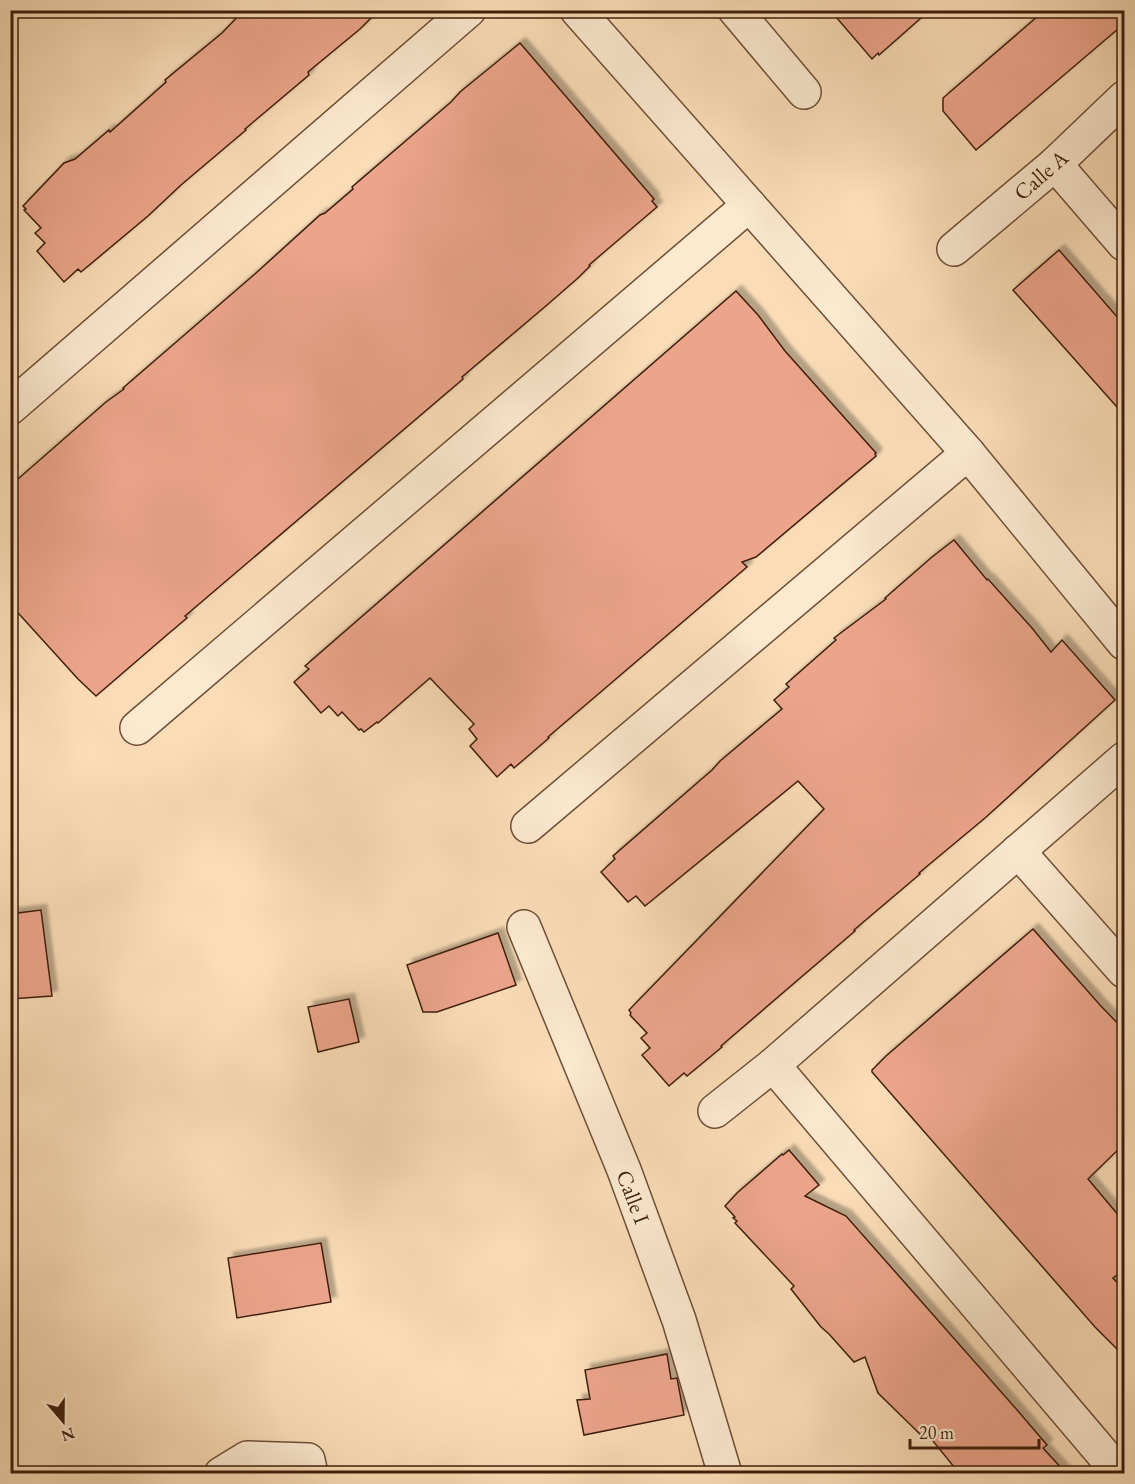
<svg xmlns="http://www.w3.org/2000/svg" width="1135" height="1484" viewBox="0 0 1135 1484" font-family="'EB Garamond',serif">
  <defs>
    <filter id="shadow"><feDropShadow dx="5.5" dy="-5.5" stdDeviation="1.5" flood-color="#0004"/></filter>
  </defs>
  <rect width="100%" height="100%" fill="#faddb7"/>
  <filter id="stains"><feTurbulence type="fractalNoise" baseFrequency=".00333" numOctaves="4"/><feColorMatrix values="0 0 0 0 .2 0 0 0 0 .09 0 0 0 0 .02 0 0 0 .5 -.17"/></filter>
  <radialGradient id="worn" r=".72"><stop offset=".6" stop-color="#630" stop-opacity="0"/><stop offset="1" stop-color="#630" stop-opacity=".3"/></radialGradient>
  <g fill="#eca58b" stroke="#3f1e0b" stroke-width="1.5" filter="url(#shadow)">
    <polygon points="244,10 379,10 360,29 308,72 309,75 245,129 246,130 181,185 148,216 81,272 78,269 64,282 37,251 45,243 35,233 41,228 24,210 26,209 23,206 64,163 75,159 109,130 110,132 166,82 165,80 222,33"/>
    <polygon points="830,10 930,10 879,55 878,53 872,59"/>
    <polygon points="1045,10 1125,10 1125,23 976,150 943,111 943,98"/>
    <polygon points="520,43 654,199 652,201 657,207 589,265 590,266 578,278 547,305 462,377 463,379 185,616 187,618 168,634 96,696 78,679 10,604 10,486 106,402 124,389 123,388 256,273 320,215 325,213 353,189 352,187 451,102 460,92"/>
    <polygon points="1059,250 1125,326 1125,416 1013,290"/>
    <polygon points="736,291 758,315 785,351 876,453 875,454 876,456 756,557 742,562 747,567 548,737 549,738 514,768 511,764 497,777 470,746 477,739 469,729 474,724 430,678 378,723 377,722 364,732 361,729 359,730 342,712 338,716 329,706 321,713 294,682 309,669 305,666"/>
    <polygon points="954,540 987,580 988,579 1032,628 1051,652 1062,640 1115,700 985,818 919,873 920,874 854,930 855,931 721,1046 722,1047 687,1076 684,1073 669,1086 642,1055 650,1048 641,1038 647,1033 630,1015 631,1013 629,1010 824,809 798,781 645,906 636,896 628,902 601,872 615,859 613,856 712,770 720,761 782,709 774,700 789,687 786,684 836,640 834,638 886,599 885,598 932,557"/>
    <polygon points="41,910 52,996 10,999 10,914"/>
    <polygon points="1033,929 1100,1005 1125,1031 1125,1143 1088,1179 1125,1223 1125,1269 1113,1278 1125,1291 1125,1357 1095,1327 872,1072 872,1070 886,1056"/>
    <polygon points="498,933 516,985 437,1012 423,1012 407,965"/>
    <polygon points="349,999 359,1042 318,1052 308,1007"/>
    <polygon points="789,1150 819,1185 805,1196 846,1216 1018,1411 1047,1445 1043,1448 1066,1473 959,1473 929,1436 928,1437 926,1436 924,1438 878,1393 865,1357 854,1362 829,1334 821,1327 791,1289 794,1286 735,1223 737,1221 733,1218 735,1217 725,1206 737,1193 782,1154 783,1155"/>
    <polygon points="321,1243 331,1302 237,1318 228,1258"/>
    <polygon points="667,1354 671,1379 677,1378 684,1415 584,1435 577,1400 590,1399 585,1370"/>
  </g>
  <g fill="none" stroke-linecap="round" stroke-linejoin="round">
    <defs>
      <g id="street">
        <polyline points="577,10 968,453 1124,643"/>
        <polyline points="735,10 804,92"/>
        <polyline points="1055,164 1124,244"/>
        <polyline points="954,249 1055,164 1124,98"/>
        <polyline points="10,408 469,10"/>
        <polyline points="137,728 749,205"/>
        <polyline points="528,826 968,453"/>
        <polyline points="1018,851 1124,971"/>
        <polyline points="524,927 624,1170 679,1320 725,1474"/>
        <polyline points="715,1111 773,1065"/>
        <polyline points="221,1474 247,1458 308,1460 311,1474"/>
        <polyline points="1120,1474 773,1065 1124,759"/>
      </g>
    </defs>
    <use href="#street" stroke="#6e4e36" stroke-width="36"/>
    <use href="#street" stroke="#fce9d0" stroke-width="33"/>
  </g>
  <g text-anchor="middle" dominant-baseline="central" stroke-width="4.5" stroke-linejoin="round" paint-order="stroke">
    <g font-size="22" fill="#3f1e0b" stroke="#fce9d0">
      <text transform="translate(1041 175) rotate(-41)">Calle A</text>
      <text transform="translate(633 1197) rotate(69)">Calle I</text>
    </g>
  </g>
  <rect width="1135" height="1484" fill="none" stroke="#faddb7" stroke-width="36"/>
  <rect x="12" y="12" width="1111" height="1460" fill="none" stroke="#3f1e0b" stroke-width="3"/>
  <rect x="18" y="18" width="1099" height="1448" fill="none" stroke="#3f1e0b" stroke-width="1.5"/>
  <g transform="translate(63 1421) rotate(160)" stroke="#fce9d0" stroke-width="4.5" paint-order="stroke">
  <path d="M0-4.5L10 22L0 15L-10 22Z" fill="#3f1e0b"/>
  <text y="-9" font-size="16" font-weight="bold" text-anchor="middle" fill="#3f1e0b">N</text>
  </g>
  <path d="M910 1439v9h129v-9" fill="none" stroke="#3f1e0b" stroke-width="3"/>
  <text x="919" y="1439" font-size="18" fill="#3f1e0b" stroke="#fce9d0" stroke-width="4.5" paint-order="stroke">20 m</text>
  <rect width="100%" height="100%" filter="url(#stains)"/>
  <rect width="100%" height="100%" fill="url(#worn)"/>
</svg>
